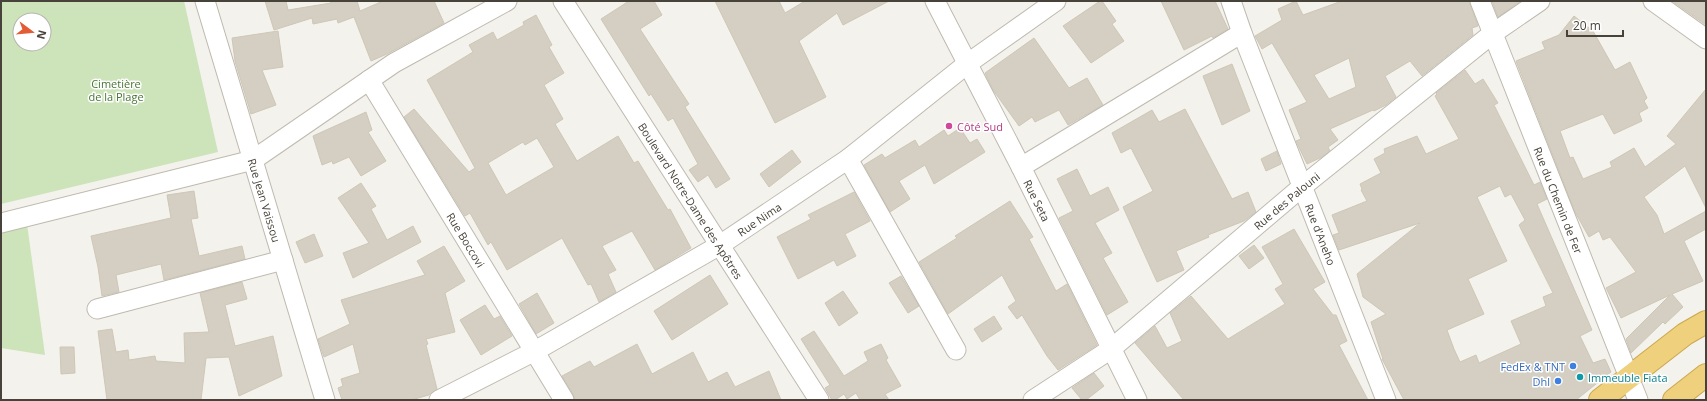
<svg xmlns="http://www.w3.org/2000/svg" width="1707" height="401" viewBox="0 0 1707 401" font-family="'Open Sans',sans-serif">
  <rect width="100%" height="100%" fill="#f4f2ec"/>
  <g fill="#cde3ba" fill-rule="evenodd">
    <path d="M 1,1 L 184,1 L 218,152 L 1,204 ZM 20,20 L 44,20 L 44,44 L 20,44 Z"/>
    <polygon points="27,224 45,355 1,348 1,233"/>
  </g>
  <g fill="#d4cfc2" stroke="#cfc7b6" fill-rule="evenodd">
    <polygon points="265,1 286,1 288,10 331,3 330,1 357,1 360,11 383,1 434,1 444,23 387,54 371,61 354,17 338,23 337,19 313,24 312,18 274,30"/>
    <polygon points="629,1 654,1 662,15 640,29 689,104 685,107 730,179 716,188 708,175 698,182 689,170 698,164 673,118 668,121 651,94 649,96 601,19"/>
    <polygon points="715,1 779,1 785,13 805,1 889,1 843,25 837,13 799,41 826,97 775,123"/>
    <polygon points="1100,1 1102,1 1116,21 1112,24 1124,41 1091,63 1063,26"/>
    <polygon points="1161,1 1215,1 1228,29 1213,38 1212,36 1184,50"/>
    <path d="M 1296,1 L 1303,15 L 1342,1 L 1469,1 L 1478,26 L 1472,28 L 1473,35 L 1422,76 L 1410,61 L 1385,76 L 1396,97 L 1386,105 L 1374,111 L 1373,110 L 1330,129 L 1338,140 L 1328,147 L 1330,151 L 1322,157 L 1307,164 L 1296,141 L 1301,139 L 1289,110 L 1307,102 L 1272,43 L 1262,49 L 1255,36 L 1282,20 L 1278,9 ZM 1349,58 L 1356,87 L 1329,99 L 1314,75 Z"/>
    <polygon points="1492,1 1521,1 1498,17"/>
    <polygon points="1672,1 1706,1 1706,25"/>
    <path d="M 536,15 L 552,45 L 549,47 L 564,73 L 544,85 L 563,119 L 555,124 L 577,161 L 618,136 L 634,163 L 638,161 L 668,210 L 670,209 L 691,248 L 655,270 L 632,231 L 602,246 L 616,270 L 608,274 L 616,292 L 599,302 L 591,284 L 588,285 L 562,238 L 507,270 L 491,242 L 488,245 L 470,213 L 465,216 L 404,117 L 414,109 L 469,172 L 475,168 L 427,80 L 473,52 L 469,45 L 493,32 L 497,40 L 524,25 L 523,22 ZM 537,138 L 554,167 L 506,195 L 488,163 L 523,142 L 525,145 Z"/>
    <polygon points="1574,16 1593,31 1615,70 1630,62 1647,98 1644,101 1648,108 1639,113 1642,121 1614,134 1603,114 1560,131 1570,158 1573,157 1583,179 1612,167 1610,162 1634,148 1645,167 1676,144 1667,136 1706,89 1706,208 1685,166 1644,197 1657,215 1664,234 1706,211 1706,229 1684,241 1703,281 1672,294 1683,307 1665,324 1663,322 1631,353 1626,339 1670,295 1621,318 1606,288 1636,272 1610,237 1603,240 1599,231 1589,237 1575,212 1516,61 1545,49 1542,42 1559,35"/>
    <polygon points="278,31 283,67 262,70 276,105 251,114 235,61 232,38"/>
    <polygon points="1034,38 1069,88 1087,78 1103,105 1068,125 1059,110 1035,122 1032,117 1019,126 993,90 985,73"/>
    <polygon points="1232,64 1250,111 1222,125 1203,76"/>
    <path d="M 1465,70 L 1475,84 L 1483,79 L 1498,103 L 1494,105 L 1534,185 L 1540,182 L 1547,199 L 1537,204 L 1592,330 L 1580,336 L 1593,363 L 1605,359 L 1611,372 L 1576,400 L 1404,400 L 1382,359 L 1383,359 L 1371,322 L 1386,314 L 1363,297 L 1357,274 L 1420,223 L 1339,250 L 1333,235 L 1339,233 L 1332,215 L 1367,201 L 1361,190 L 1362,189 L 1360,184 L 1381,173 L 1374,159 L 1385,153 L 1384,149 L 1417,136 L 1426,154 L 1459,139 L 1435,96 L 1437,94 L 1436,93 ZM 1500,186 L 1505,197 L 1511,194 L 1525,220 L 1519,225 L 1553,293 L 1543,297 L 1546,306 L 1511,321 L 1521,344 L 1479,363 L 1476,355 L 1460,362 L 1454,349 L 1447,330 L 1484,314 L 1468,279 L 1507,261 L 1477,197 Z"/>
    <polygon points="1185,109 1232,199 1248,192 1256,212 1244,221 1208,235 1209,237 1176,251 1184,270 1157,282 1123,207 1153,191 1131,148 1121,153 1112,133 1152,110 1159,122"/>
    <polygon points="366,112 372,130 368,132 386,161 361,176 349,157 333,164 332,161 322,165 313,136"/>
    <polygon points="960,128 970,143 977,139 985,152 934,184 925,165 899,181 910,199 890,212 864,165 882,154 885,158 915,140 919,147 944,130 948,136"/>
    <polygon points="792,150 801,162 769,187 760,174"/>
    <polygon points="1277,151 1281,164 1266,171 1261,159"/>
    <polygon points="1077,169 1090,196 1108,187 1119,210 1095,223 1112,253 1103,258 1128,302 1107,315 1059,218 1073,211 1057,179"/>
    <polygon points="361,183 376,206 371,209 387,240 413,226 421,242 353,278 343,253 369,243 338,198"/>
    <polygon points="194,191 198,218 191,219 199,256 242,246 245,259 164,280 161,264 116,275 119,292 102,296 98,267 91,236 171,218 167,195"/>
    <polygon points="854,192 870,221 845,234 856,256 837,266 834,260 798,279 777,237 811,219 808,215"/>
    <polygon points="1010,201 1033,237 1029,239 1056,291 1067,284 1097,345 1058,370 1047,356 1022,315 1017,319 1008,307 1016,301 1002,275 948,314 919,262 957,238 955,236"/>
    <polygon points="1294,229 1325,282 1313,289 1333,315 1336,315 1347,341 1339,345 1368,400 1184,400 1135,343 1155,326 1167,348 1182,341 1170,313 1191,296 1228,339 1285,304 1275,289 1283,284 1262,247"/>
    <polygon points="314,234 323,256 305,263 296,242"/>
    <polygon points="1254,245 1264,258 1249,269 1239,256"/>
    <polygon points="444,246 465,281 445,293 455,332 426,339 428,344 426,345 437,389 429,395 411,400 342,400 338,388 343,386 341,379 360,373 353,344 324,357 318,339 350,324 341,300 425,275 417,261"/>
    <polygon points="710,275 728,304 672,340 654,311"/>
    <polygon points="901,276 919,306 908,313 889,283"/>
    <polygon points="242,282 247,299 225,305 235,346 273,336 282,376 239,396 229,357 206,358 201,400 107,400 98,331 112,329 116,352 128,350 129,360 155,356 156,361 185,363 184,333 209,332 200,293"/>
    <polygon points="843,291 858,313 839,326 825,303"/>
    <polygon points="537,293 554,323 536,334 519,304"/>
    <polygon points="485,305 494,319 500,316 512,336 481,355 460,320"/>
    <polygon points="994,316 1002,329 982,342 974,329"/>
    <polygon points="814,331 844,376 868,361 864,352 881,344 888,358 886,360 901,386 885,394 889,400 860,400 856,393 847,399 844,394 835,400 832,400 825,388 830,385 801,339"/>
    <polygon points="637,344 652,374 693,352 708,382 727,372 735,387 769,371 781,400 575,400 573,394 562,376 590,361 594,367"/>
    <polygon points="60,347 74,347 75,373 61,374"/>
    <polygon points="1094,373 1104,386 1086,400 1082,400 1072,388"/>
  </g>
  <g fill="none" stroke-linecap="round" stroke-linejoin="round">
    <defs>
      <g id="minor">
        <path id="s1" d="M 205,1 L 325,400"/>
        <path id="s2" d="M 563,1 L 819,400"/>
        <path id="s3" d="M 935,1 L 1021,167 L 1137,400"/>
        <path id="s4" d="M 1231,1 L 1242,33 L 1386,400"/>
        <path id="s5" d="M 1480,1 L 1638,400"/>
        <polyline points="1653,1 1706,39"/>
        <path id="s6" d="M 369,80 L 564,400"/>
        <polyline points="848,159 956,350"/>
        <polyline points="1021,167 1242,33"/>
        <polyline points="1,223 253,160 394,63 507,1"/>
        <polyline points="97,309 283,260"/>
        <path id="s7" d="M 439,400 L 535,351 L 720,245 L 848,159 L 967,64 L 1056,1"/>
        <path id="s8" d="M 1033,400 L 1111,349 L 1303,186 L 1492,34 L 1540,1"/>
      </g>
      <g id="highway">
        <polyline points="1600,400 1685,334 1706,322"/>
        <polyline points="1674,400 1706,375"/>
      </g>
    </defs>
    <use href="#minor" stroke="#bfbaaf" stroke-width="21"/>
    <use href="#highway" stroke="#cca74d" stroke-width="24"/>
    <use href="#minor" stroke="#fff" stroke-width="19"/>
    <use href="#highway" stroke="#eed07d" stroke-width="22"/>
  </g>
  <circle fill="#d1479c" stroke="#fff" stroke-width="1.5" cx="949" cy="126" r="4"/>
  <g fill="#3f7fe0" stroke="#fff" stroke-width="1.5">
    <circle cx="1573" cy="366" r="4"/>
    <circle cx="1558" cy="381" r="4"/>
  </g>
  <circle fill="#0f9aa8" stroke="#fff" stroke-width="1.5" cx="1580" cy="377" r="4"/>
  <g text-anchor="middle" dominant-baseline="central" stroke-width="3" stroke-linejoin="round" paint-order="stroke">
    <g font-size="11" fill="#477433" stroke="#fff">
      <text x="116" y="83">Cimetière<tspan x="116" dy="13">de la Plage</tspan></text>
    </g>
    <g font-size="11" fill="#b23c85" stroke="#fff" text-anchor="start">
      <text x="957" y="126">Côté Sud</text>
    </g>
    <g font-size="11" fill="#48433a" stroke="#fff">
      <text stroke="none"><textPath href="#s3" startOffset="224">Rue Seta</textPath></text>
      <text stroke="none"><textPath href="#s5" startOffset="214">Rue du Chemin de Fer</textPath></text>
      <text stroke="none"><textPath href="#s1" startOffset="208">Rue Jean Vaissou</textPath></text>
      <text stroke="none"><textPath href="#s2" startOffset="237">Boulevard Notre-Dame des Apôtres</textPath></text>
      <text stroke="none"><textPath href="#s8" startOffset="323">Rue des Palouni</textPath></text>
      <text stroke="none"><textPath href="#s7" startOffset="368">Rue Nima</textPath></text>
      <text stroke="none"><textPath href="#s4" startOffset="250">Rue d'Aneho</textPath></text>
      <text stroke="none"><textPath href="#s6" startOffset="187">Rue Boccovi</textPath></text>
    </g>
    <g font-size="11" fill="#366cbe" stroke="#fff" text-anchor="end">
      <text x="1565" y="366">FedEx &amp; TNT</text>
      <text x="1550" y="381">Dhl</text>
    </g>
    <g font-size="11" fill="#0d838f" stroke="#fff" text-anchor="start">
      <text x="1588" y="377">Immeuble Fiata</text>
    </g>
  </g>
  <rect width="1707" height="401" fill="none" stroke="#48433a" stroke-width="4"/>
  <g transform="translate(32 32) rotate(106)"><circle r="19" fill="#ffffff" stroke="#b6b4b0"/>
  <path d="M0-3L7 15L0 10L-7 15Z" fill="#e25c35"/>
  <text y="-6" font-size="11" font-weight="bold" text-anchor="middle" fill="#48433a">N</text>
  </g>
  <path d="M1567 30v6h56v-6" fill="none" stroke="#48433a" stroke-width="2"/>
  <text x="1573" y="30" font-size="12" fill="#48433a" stroke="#ffffff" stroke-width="3" paint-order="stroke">20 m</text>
</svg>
